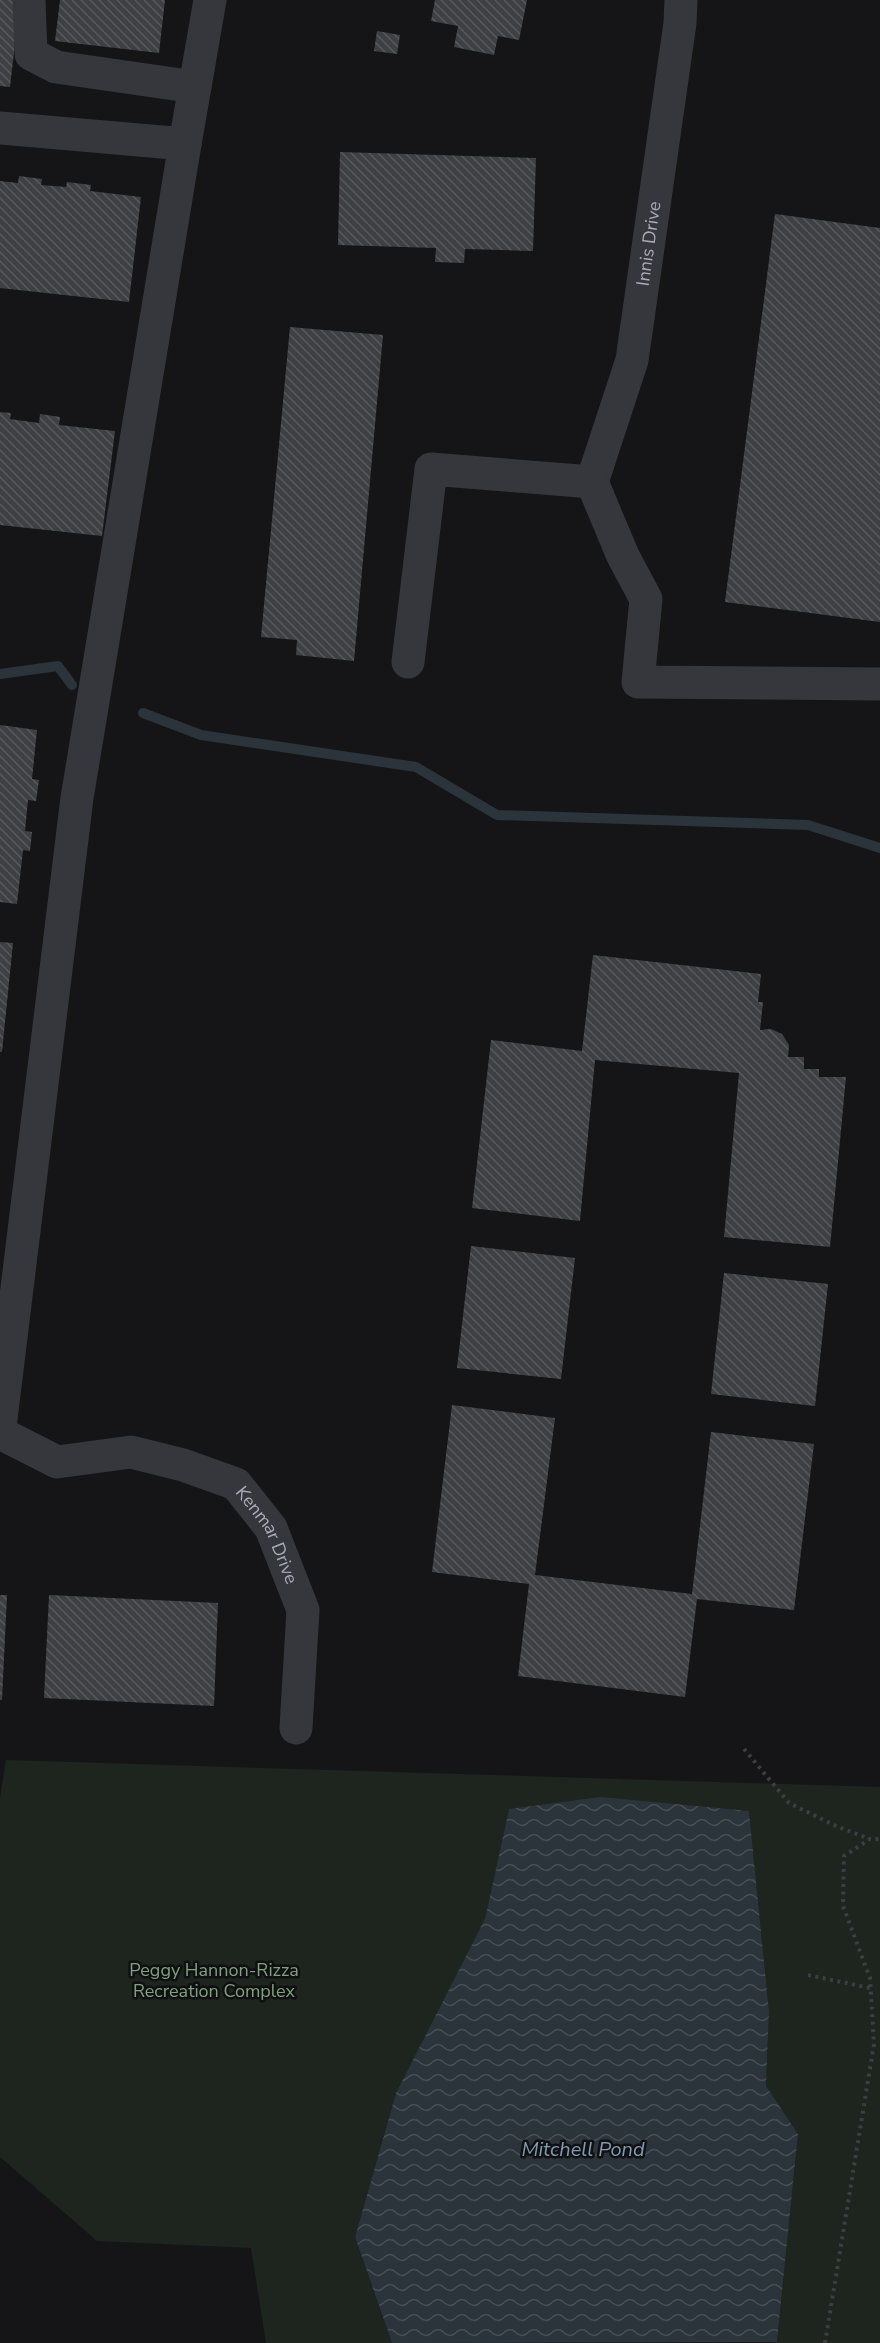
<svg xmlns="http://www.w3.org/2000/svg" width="880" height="2343" viewBox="0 0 880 2343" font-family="'Nunito Sans',sans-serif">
  <defs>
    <pattern id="water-waves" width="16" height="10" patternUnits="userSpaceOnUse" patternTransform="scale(1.5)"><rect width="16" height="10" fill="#2b343b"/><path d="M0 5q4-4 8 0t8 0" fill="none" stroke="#474f55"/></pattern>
    <pattern id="building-back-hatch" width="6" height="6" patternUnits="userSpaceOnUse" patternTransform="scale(1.5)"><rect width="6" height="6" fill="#3f4044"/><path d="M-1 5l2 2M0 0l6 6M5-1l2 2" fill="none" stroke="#58595d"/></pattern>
  </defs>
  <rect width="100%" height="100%" fill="#151517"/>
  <polygon fill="#1d251e" points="6,1760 880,1787 880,2343 767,2343 777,2342 798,2134 766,2087 769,2011 749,1811 509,1809 485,1920 396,2093 355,2237 392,2343 266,2343 251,2248 97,2241 0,2157 0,1798"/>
  <polygon fill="url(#water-waves)" points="601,1797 749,1811 769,2011 766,2086 798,2134 777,2342 392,2343 355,2237 396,2093 485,1919 509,1809"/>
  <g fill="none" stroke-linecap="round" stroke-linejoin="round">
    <g stroke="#2b343b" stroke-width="10">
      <polyline points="0,674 58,666 72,685"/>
      <polyline points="143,713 201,735 416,767 497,815 808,825 880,848"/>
    </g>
  </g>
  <g fill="url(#building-back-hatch)">
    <polygon points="0,0 20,0 10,87 0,86"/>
    <polygon points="60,0 165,0 159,53 55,41"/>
    <polygon points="435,0 527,0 519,40 498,36 494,55 454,47 458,26 431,21"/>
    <polygon points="377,31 400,35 397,54 374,51"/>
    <polygon points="340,152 536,158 533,251 465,249 464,263 435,262 436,248 338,245"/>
    <polygon points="19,176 42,179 41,185 66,187 67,182 91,185 90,191 141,197 129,302 0,288 0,181 18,183"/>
    <polygon points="775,214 880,228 880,622 725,602"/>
    <polygon points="290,327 383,335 354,661 296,655 297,640 261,637"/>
    <polygon points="0,412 11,413 10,419 39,423 40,414 60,417 59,425 115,431 102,536 0,525"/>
    <polygon points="0,725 37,730 32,779 39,780 36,801 28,800 25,831 32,832 30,851 23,850 17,904 0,902"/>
    <polygon points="0,942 13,943 2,1052 0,1052"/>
    <polygon points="593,955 761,974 758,1002 763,1002 760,1030 771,1029 782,1034 789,1045 788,1057 804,1057 804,1069 819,1069 819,1077 846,1077 830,1247 724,1237 739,1073 595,1060 580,1221 472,1208 491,1040 582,1051"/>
    <polygon points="471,1246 575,1258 561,1379 457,1368"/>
    <polygon points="724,1273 828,1284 815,1406 711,1394"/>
    <polygon points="452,1405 555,1418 535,1575 692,1594 711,1432 814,1444 794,1610 697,1599 685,1697 518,1676 529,1584 432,1572"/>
    <polygon points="0,1595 7,1595 2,1700 0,1700"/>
    <polygon points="49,1595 218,1603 214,1706 44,1698"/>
  </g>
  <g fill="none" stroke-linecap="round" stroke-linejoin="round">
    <g stroke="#3c3e43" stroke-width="4" stroke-dasharray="3 4.5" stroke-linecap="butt">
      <polyline points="744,1749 789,1803 836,1826 870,1839"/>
      <polyline points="808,1975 870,1988"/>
      <polyline points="825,2343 874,2044 870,1978 843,1906 844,1856 870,1839 880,1839"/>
    </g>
    <g stroke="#36373c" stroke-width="33">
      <polyline points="29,0 31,54 56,67 195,87"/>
      <polyline points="0,128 185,144"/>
      <path id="s1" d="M 592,482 L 632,360 L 680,23 L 681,0"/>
      <polyline points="592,482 623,556 646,599 638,682 880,684"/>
      <polyline points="408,662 431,469 592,482"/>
      <polyline points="0,1427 77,798 185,144 210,0"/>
      <path id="s2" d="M 0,1433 L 57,1462 L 131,1452 L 183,1465 L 236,1484 L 271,1528 L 303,1610 L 296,1728"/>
    </g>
  </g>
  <g text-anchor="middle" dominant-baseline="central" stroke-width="5" stroke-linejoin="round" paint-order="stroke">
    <g font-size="18" fill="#a7acb7" stroke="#101012">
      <text stroke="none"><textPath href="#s1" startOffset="246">Innis Drive</textPath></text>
      <text stroke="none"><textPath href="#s2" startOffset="309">Kenmar Drive</textPath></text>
    </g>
    <g font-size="18" fill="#7ea27f" stroke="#101012">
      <text x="214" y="1970">Peggy Hannon-Rizza<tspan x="214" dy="21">Recreation Complex</tspan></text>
    </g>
    <g font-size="20" font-style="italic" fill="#7e9bb2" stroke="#101012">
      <text x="583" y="2149">Mitchell Pond</text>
    </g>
  </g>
</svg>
